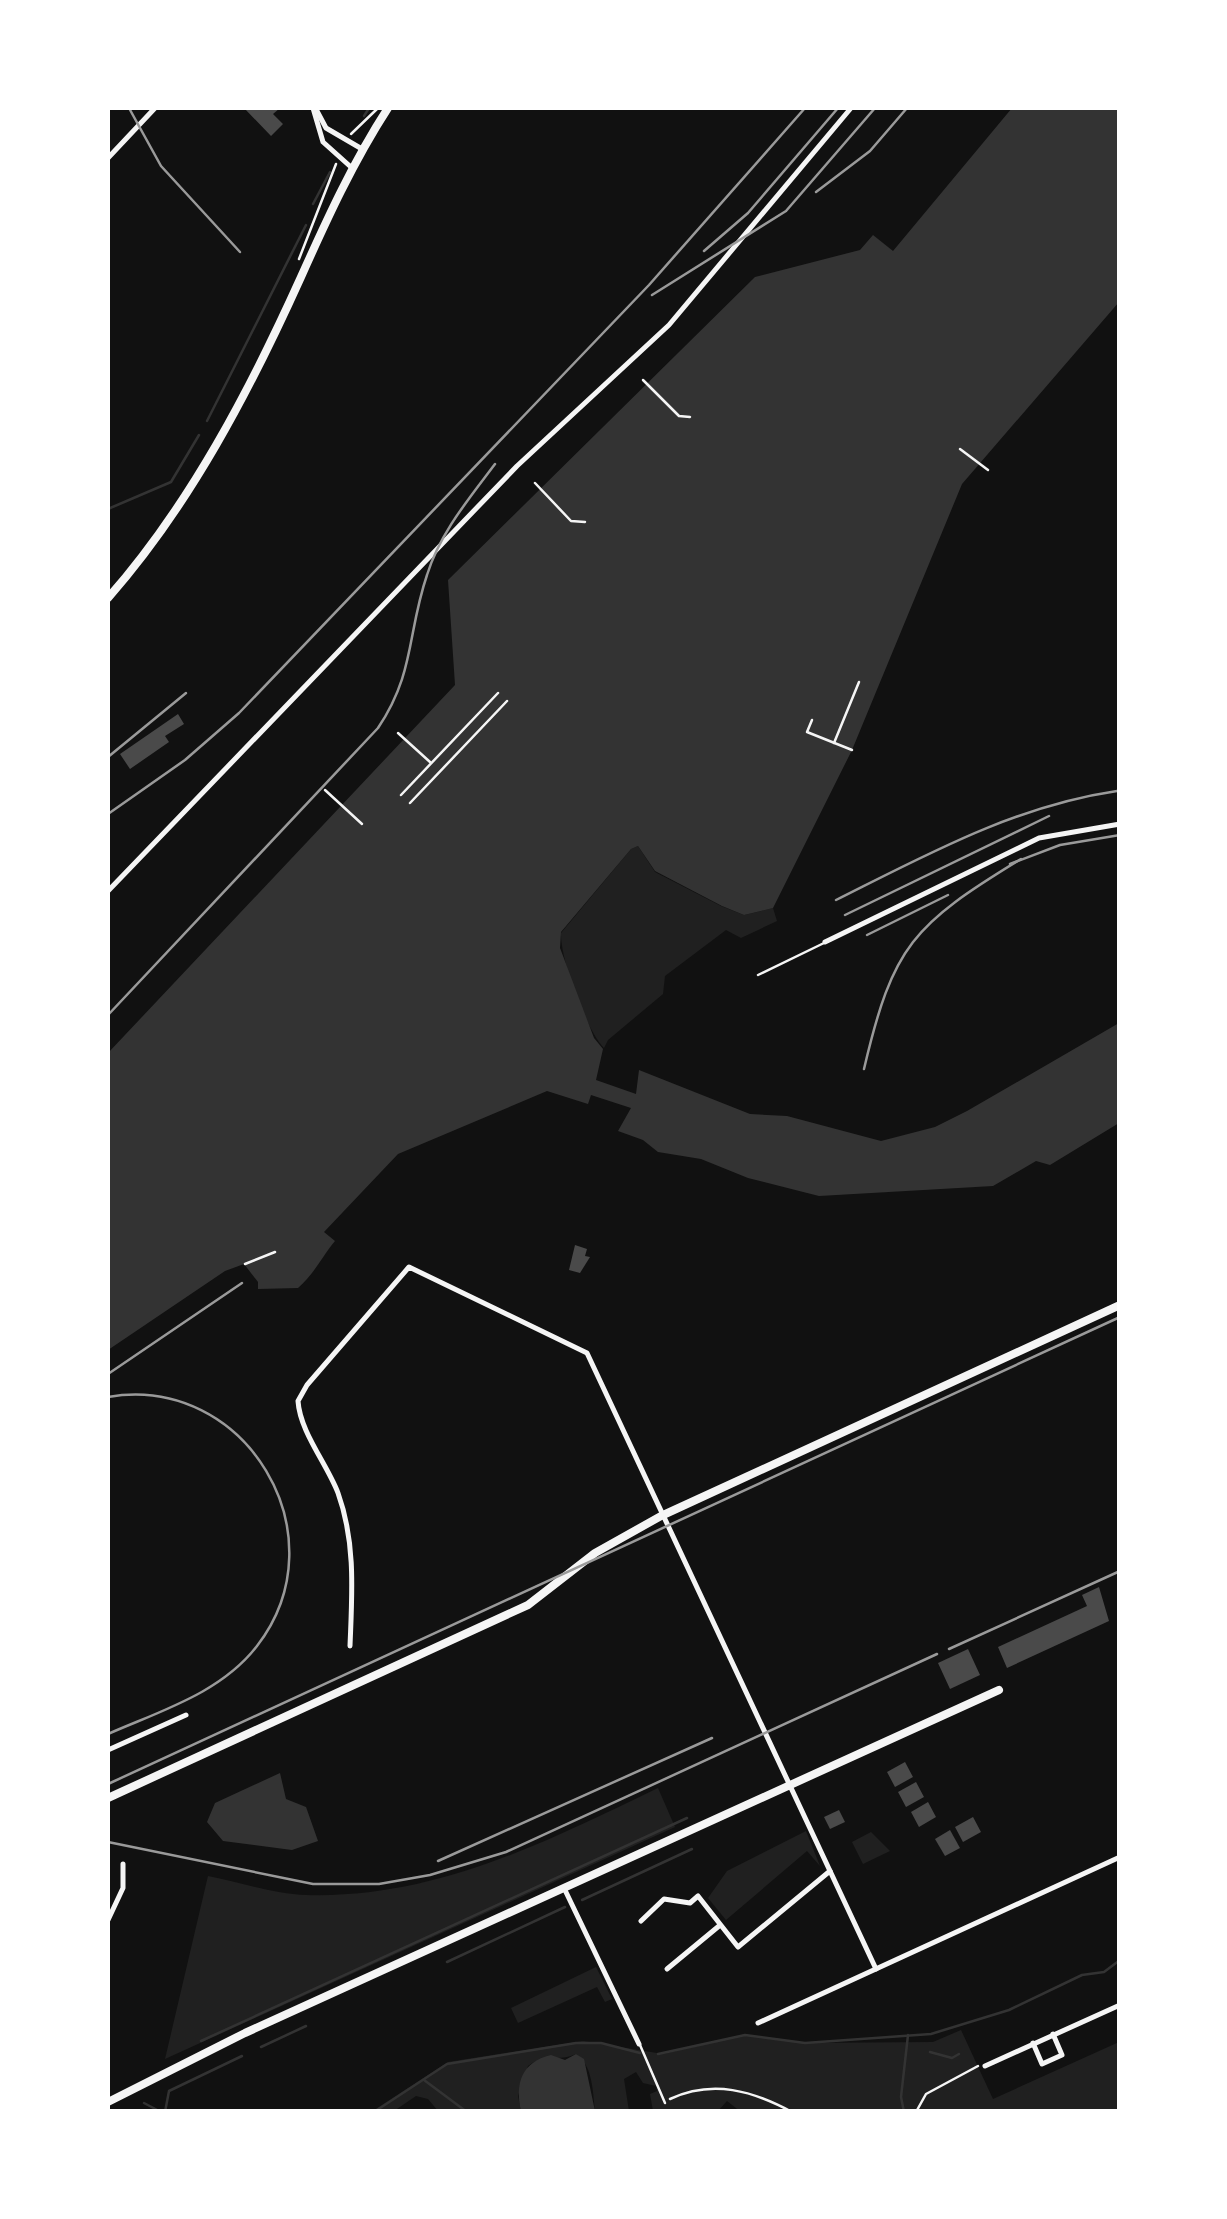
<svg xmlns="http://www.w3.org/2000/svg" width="1227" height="2219" viewBox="0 0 1227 2219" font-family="'Work Sans',sans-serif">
  <rect width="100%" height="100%" fill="#111"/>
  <g fill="#202020">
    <path d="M 638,846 L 655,872 L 721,906 L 744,915 L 773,908 L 777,921 L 741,938 L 726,930 L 665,976 L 663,994 L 608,1040 L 604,1048 C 586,1030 560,958 561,933 L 631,849 Z"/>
    <path d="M 658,1788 L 675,1827 L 165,2059 L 208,1876 C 239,1882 274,1894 306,1895 C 434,1899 546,1842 658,1788 Z"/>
    <polygon points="806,1831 820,1866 807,1851 726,1920 708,1898 727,1871"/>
    <polygon points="871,1832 890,1851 863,1864 852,1842"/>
    <polygon points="596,1967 612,1999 605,2002 597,1987 518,2023 511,2008"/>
    <path d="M 961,2030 L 993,2099 L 1119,2042 L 1119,2109 L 741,2112 L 727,2101 L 718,2111 L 653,2111 L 650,2094 L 657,2091 L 656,2086 L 643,2083 L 636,2072 L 624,2079 L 629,2111 L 595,2111 C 593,2093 593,2065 576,2054 C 559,2062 546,2053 528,2066 L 518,2096 L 521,2111 L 438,2111 L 428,2099 L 416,2096 L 394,2111 L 371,2112 L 448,2062 L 583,2041 L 663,2054 L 745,2035 L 805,2043 L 933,2042 Z"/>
  </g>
  <g fill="#333">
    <path d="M 1012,108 L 1119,108 L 1119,302 L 962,484 L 852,750 L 773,908 L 744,915 L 722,906 L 655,871 L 638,846 L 631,849 L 561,932 L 560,948 L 594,1038 L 603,1049 L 596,1080 L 636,1094 L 639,1070 L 750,1114 L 787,1116 L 881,1141 L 935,1127 L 967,1111 L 1119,1023 L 1119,1123 L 1050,1165 L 1036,1161 L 993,1186 L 819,1196 L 748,1178 L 701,1159 L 658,1152 L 643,1140 L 618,1131 L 631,1108 L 591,1095 L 588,1104 L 547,1091 L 398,1154 L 324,1232 L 335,1241 C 321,1258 315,1273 298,1288 L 258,1289 L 258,1282 L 244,1264 L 225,1271 L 108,1350 L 108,1053 L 455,685 L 448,580 L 755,277 L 860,250 L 873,235 L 893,251 Z"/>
    <polygon points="280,1773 286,1799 306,1807 318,1841 292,1850 223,1841 207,1822 215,1803"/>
    <path d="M 551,2055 L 565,2060 L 576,2054 L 584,2059 L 595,2111 L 521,2111 C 515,2084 521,2062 551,2055 Z"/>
  </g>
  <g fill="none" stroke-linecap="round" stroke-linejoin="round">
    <g stroke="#333" stroke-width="2.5">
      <polyline points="364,116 369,108"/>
      <polyline points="313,204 330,172"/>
      <polyline points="207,421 306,225"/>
      <polyline points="108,509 171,482 199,435"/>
      <polyline points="582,1900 692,1849"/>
      <polyline points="447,1962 565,1907"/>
      <polyline points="201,2041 687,1818"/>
      <polyline points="261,2047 306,2026"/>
      <polyline points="930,2052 952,2058 959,2054"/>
      <polyline points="658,2054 745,2035 805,2043 931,2034 1009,2010 1082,1975 1104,1972 1120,1960"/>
      <polyline points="424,2080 467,2112"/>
      <polyline points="144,2103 161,2112"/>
      <polyline points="165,2112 169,2091 242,2056"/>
      <polyline points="374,2112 447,2064 576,2043 601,2043 640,2053"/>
      <polyline points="904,2112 901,2097 908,2035"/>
    </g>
  </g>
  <g fill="#4a4a4a">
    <polygon points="244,108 280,108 273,114 283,124 271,136"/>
    <polygon points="178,714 184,724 165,736 169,742 130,769 120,754"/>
    <polygon points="575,1245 587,1249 585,1256 590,1257 580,1273 569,1270"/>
    <polygon points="1099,1587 1109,1621 1007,1668 998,1647 1087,1606 1082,1595"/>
    <polygon points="968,1649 980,1675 950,1689 938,1663"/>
    <polygon points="905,1762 913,1777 895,1787 887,1772"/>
    <polygon points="916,1782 924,1797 906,1807 898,1792"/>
    <polygon points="928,1802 936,1817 919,1827 911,1812"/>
    <polygon points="839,1810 845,1822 830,1829 824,1817"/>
    <polygon points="973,1817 981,1832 963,1842 955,1827"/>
    <polygon points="950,1830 960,1848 945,1856 935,1839"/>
  </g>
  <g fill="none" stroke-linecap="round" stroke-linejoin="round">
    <g stroke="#f5f5f5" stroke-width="2.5">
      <polyline points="351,134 377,109"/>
      <polyline points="299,259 336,164"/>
      <polyline points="643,380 679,416 690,417"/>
      <polyline points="960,449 988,470"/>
      <polyline points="535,483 571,521 585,522"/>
      <polyline points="812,720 807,732 852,750"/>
      <polyline points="398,733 430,762"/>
      <polyline points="834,743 859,682"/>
      <polyline points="325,790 362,824"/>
      <polyline points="401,795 498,693"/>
      <polyline points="410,803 507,701"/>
      <polyline points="245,1264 275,1252"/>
      <path d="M 670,2099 C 713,2079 753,2091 792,2112"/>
      <polyline points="916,2112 926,2094 978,2066"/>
    </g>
    <g stroke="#f5f5f5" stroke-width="2.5">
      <polyline points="758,975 824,943"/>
      <polyline points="640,2045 665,2103"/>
    </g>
    <g stroke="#f5f5f5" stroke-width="5">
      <polyline points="313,108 323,142 352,168"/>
      <polyline points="317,111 326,128 362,149"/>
      <polyline points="108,158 155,108"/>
      <polyline points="108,891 517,466 669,325 851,108"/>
      <polyline points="825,942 1039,838 1120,824"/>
      <path d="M 350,1646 C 352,1594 356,1543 338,1493 C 327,1464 300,1432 298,1401 L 307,1385 L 409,1267 L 587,1353 L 876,1969"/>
      <polyline points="108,1750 186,1715"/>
      <polyline points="564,1888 639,2044"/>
      <polyline points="108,1920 123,1888 123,1864"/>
      <polyline points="641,1921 664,1899 690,1903 698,1896 738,1947 830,1871"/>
      <polyline points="667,1969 719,1926"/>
      <polyline points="758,2023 1120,1857"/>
      <polyline points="1033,2043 1042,2064 1062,2055 1053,2034"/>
      <polyline points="985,2066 1120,2005"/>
    </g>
    <g stroke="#f5f5f5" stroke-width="8">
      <path d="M 108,598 C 190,505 250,390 301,277 C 327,219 353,162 388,108"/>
      <polyline points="108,1798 528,1605 595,1553 661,1516 1120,1305"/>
      <polyline points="108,2102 245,2033 999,1690"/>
    </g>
    <g stroke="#9a9a9a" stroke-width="2.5">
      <polyline points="129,108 161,166 240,252"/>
      <polyline points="108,113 109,108"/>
      <polyline points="816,192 870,151 907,108"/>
      <polyline points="704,251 748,213 838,108"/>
      <polyline points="652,295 786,211 875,108"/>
      <polyline points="108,757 186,693"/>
      <polyline points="108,814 185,760 239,713 649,285 805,108"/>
      <polyline points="1010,864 1060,845 1120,835"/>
      <path d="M 836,900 C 928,854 1015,806 1117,791"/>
      <polyline points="845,915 1049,816"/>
      <polyline points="867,935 948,895"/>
      <path d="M 108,1015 L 378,728 C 415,673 407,634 427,575 C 440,533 468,500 495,464"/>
      <path d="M 864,1069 C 893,945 913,925 1021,859"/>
      <polyline points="108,1374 242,1283"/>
      <path d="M 108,1397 C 245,1373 343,1535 257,1646 C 221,1693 160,1711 108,1734"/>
      <polyline points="949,1649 1120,1571"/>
      <polyline points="108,1784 1120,1317"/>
      <polyline points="108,1842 313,1884 379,1884 430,1875 506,1852 937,1654"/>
      <polyline points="438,1861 712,1738"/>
    </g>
  </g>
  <rect width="1227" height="2219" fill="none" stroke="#ffffff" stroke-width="220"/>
</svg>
